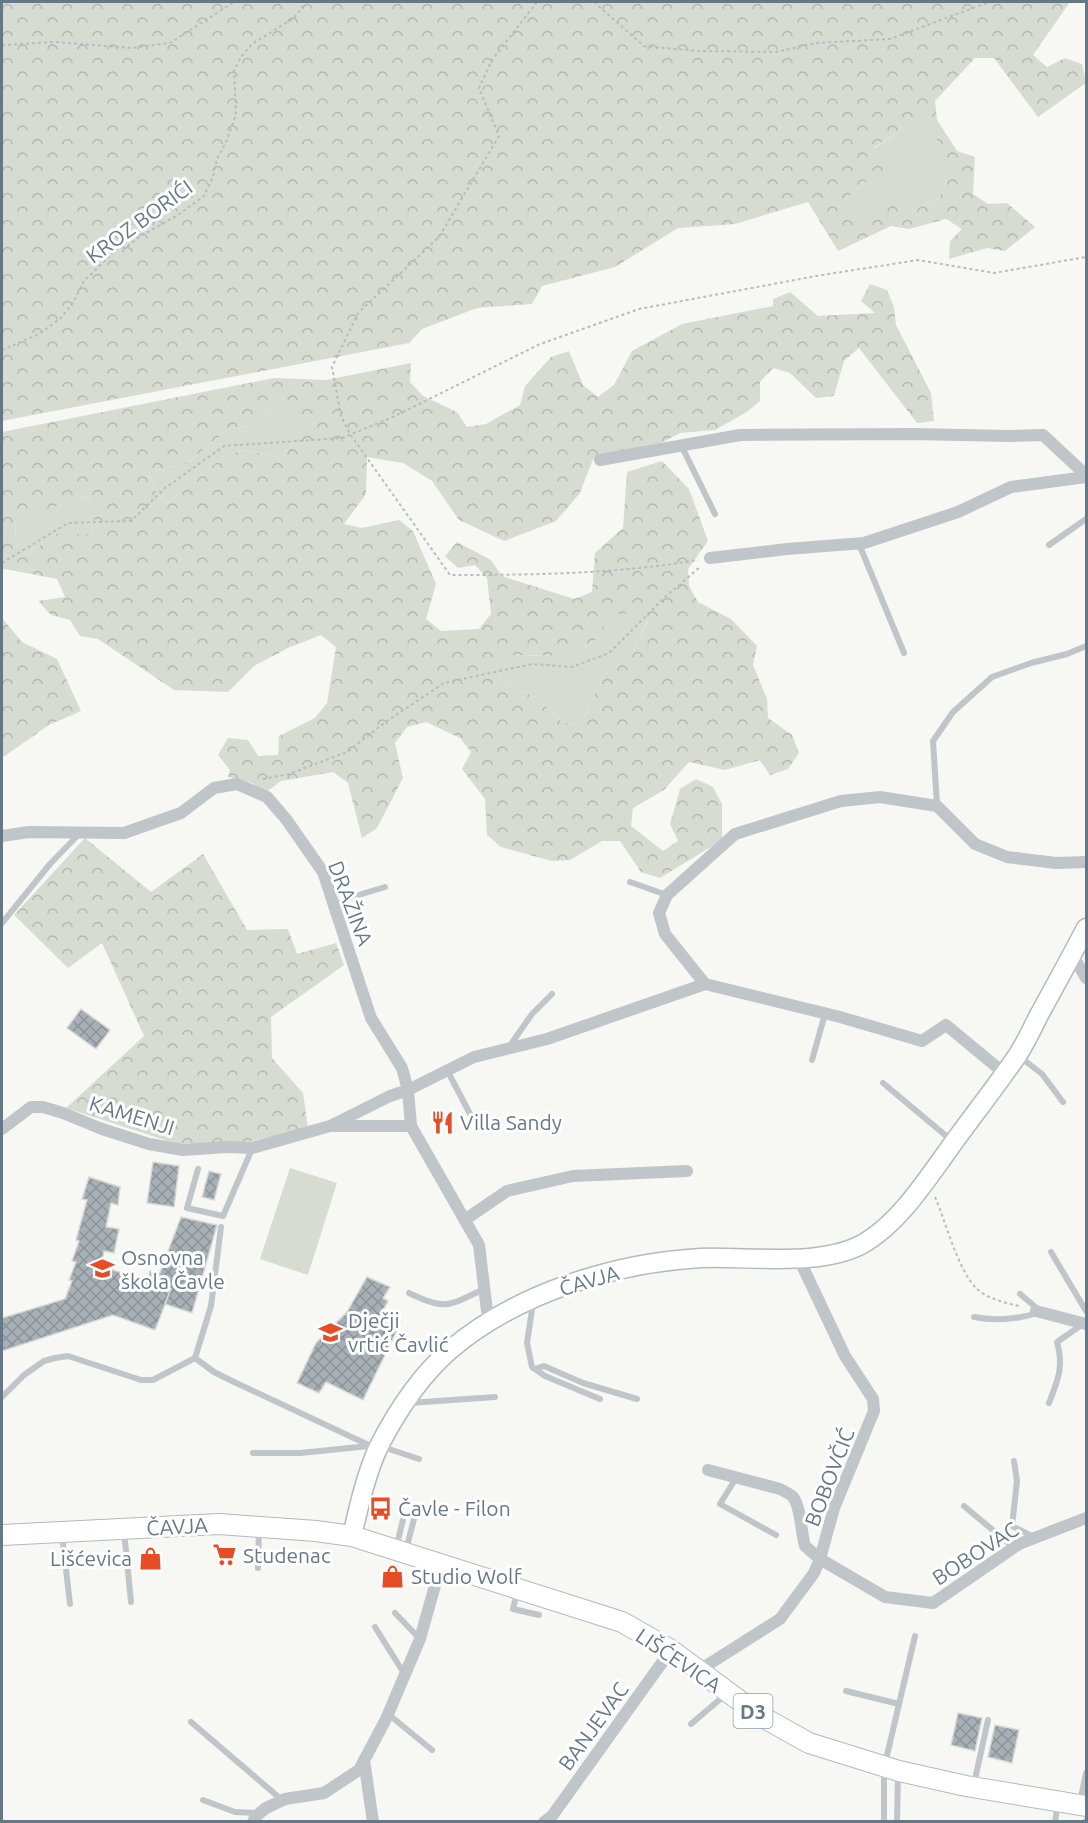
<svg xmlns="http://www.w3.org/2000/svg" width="1088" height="1823" viewBox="0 0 1088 1823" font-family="Ubuntu,sans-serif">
  <defs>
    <pattern id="forest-crowns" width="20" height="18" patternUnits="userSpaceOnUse" patternTransform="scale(1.5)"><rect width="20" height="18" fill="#d7dcd3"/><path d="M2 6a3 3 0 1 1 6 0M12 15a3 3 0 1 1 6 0" fill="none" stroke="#b2b7b1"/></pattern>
    <pattern id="building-cross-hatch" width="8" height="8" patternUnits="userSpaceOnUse" patternTransform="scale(1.5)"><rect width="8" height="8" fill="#a7b0b6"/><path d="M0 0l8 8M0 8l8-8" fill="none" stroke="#8c949a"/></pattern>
  </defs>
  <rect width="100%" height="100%" fill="#f7f7f4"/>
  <g fill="#d7dcd3">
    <polygon points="921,117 944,149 941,166 947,183 938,199 910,212 901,197 850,221 836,209 864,182 873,149"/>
    <polygon points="279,404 294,416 300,433 282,458 245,450 226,455 166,504 154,489 149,472 186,464 230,428 249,426"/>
    <polygon points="87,496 95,513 91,534 55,534 27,555 16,539 15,519"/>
    <polygon points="624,613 648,620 632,655 603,676 581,724 563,723 536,697 502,684 496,665 512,655 568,656 602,636 605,618"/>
    <polygon points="290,1168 337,1183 308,1275 260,1259"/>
  </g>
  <g fill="url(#forest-crowns)" fill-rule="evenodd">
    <path d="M 2,2 L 1070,2 L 1033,55 L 1047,67 L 1065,58 L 1082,64 L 1086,83 L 1038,117 L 994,58 L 975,58 L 935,101 L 937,120 L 957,151 L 975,157 L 973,194 L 988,204 L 1007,203 L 1035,227 L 1005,251 L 987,248 L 949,259 L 950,241 L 962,229 L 946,219 L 909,229 L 891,226 L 838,251 L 808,202 L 735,224 L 678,228 L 615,267 L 542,286 L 532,304 L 477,308 L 422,329 L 409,343 L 2,421 ZM 921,118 L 944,149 L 941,166 L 947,183 L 938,199 L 910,212 L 901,196 L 850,221 L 837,208 L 864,182 L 883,178 L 888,160 L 873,148 Z"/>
    <path d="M 870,284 L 887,290 L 894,307 L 896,325 L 931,393 L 934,421 L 917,423 L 859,348 L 844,361 L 834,396 L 816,398 L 790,373 L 773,368 L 760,382 L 760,401 L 747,412 L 715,430 L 680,433 L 628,461 L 593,459 L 580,493 L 556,521 L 504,541 L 459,520 L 432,481 L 403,463 L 367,457 L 366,494 L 344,524 L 362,528 L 399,520 L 413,531 L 436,584 L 426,619 L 441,631 L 479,629 L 491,614 L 487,578 L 475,565 L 458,568 L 445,556 L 457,542 L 491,560 L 502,576 L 574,599 L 592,592 L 595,553 L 623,528 L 627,472 L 662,461 L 689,489 L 708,541 L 688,569 L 689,586 L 698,602 L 731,619 L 757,646 L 753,665 L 767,699 L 768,718 L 792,735 L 799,753 L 788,769 L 770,775 L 760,760 L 725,770 L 689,762 L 664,790 L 633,808 L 631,826 L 663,851 L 678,841 L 670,824 L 680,789 L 696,779 L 713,787 L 722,804 L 722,840 L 660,878 L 641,872 L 620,841 L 602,841 L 570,860 L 552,861 L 501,847 L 487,835 L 485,799 L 462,769 L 471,752 L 460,738 L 426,722 L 407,727 L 395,743 L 403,778 L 377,828 L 362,838 L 348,783 L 333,772 L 281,781 L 265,793 L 252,783 L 228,777 L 230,770 L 218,755 L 228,738 L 248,740 L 258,756 L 278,755 L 279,736 L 315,718 L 327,703 L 336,647 L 321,635 L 288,648 L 254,666 L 228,692 L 174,690 L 98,639 L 80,636 L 70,620 L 51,615 L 38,601 L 65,597 L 57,579 L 5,569 L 2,570 L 2,432 L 274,378 L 326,380 L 411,363 L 410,382 L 423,396 L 457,412 L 467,427 L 486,424 L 520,405 L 525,386 L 551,357 L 569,351 L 583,385 L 598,397 L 614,385 L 632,351 L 682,324 L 773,306 L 773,299 L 790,292 L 818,316 L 875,313 L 861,301 ZM 279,404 L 294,416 L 300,433 L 282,458 L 245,450 L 226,455 L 166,504 L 154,489 L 149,472 L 186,464 L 230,428 L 249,426 ZM 87,496 L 95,513 L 91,534 L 55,534 L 27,555 L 16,539 L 15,520 ZM 624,613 L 648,621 L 632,655 L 603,676 L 581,724 L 563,723 L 536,697 L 502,684 L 496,665 L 512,655 L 568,656 L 602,636 L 606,618 Z"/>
    <polygon points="2,618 22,642 57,659 81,711 49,725 2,758"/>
    <polygon points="85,838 151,892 203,854 247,930 288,929 297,954 336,943 344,965 271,1017 272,1058 303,1093 308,1128 249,1142 177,1144 66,1108 144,1036 102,943 68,968 14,915"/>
  </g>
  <g fill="url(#building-cross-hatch)" stroke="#d9d9d7" stroke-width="1.5">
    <polygon points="81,1009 110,1030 96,1049 67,1028"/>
    <polygon points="153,1162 179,1166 174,1207 147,1203"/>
    <polygon points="209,1171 221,1174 214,1200 202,1197"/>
    <polygon points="89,1177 120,1187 118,1205 111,1203 106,1227 119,1229 114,1253 104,1251 101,1266 171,1289 155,1330 113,1315 2,1351 2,1318 65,1299 72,1281 69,1280 76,1262 72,1261 79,1241 76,1240 87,1200 82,1199"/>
    <polygon points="181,1217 217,1225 192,1313 165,1304 171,1289 147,1281 150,1271 159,1275"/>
    <polygon points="367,1277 390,1287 383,1298 388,1301 378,1319 388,1324 391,1318 401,1322 363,1400 326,1382 319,1393 297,1383 316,1343 347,1312"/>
    <polygon points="958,1713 982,1718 975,1751 951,1745"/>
    <polygon points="995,1725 1019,1730 1012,1763 988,1757"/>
  </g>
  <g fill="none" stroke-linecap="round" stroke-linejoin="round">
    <defs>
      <path id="secondary" d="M 352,1536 C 359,1506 366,1474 379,1446 C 397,1411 420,1376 450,1350 C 517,1293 614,1263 701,1258 C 749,1256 824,1268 866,1242 C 900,1221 925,1182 949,1149 C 971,1118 995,1088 1017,1056 C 1025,1044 1032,1029 1039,1015 C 1055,986 1071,957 1086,928"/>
      <polyline id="primary" points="2,1535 219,1524 316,1531 352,1536 622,1622 671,1650 759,1715 809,1743 899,1771 966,1786 1086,1806"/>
    </defs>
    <use href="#secondary" stroke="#b3b9bd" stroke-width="21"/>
    <use href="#primary" stroke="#b4b9bd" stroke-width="22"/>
    <g stroke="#b8bcbf" stroke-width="2" stroke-dasharray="3 3" stroke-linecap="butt">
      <path d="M 537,2 L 492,60 L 479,88 L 499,136 L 439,237 L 358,313 L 332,367 L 341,416 L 350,434 L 450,575 C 533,575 616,574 698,560"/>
      <polyline points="594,2 644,46 698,51 776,52 816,43 890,39 989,2"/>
      <polyline points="2,45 56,42 131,48 170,43 234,2"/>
      <polyline points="2,350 39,334 61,318 74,301 84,281 117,249 128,246 139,237 178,215 204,196 213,177 217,159 226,142 236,115 234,71 241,57 252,44 294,18 306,2"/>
      <polyline points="2,563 68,523 131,521 165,488 224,446 342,438 395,416 540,344 639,309 816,276 918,260 994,273 1086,257"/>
      <polyline points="263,779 289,774 347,752 387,721 444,683 532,664 572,667 609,653 663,599 701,566"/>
      <path d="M 935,1197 C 946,1222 957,1268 976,1288 C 986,1298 1005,1303 1019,1306"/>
    </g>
    <g stroke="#c0c5c9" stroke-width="6">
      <polyline points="681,445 715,514"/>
      <polyline points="859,544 904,653"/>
      <polyline points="1049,545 1086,519"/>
      <polyline points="937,805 933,741 953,712 992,677 1031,663 1067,654 1086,646"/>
      <polyline points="630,882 667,895"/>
      <polyline points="334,906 352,897 385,887"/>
      <polyline points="2,923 50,864 80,833"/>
      <polyline points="509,1047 532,1014 552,994"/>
      <polyline points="1020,1057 1042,1074 1063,1102"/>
      <polyline points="812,1060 825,1014"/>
      <polyline points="447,1070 478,1129"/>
      <polyline points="883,1083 951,1140"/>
      <polyline points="198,1169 187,1208 223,1216 252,1149"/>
      <polyline points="221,1227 211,1306 195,1358 214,1372 232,1381 375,1448"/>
      <polyline points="1051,1252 1086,1311"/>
      <path d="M 409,1293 C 446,1311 448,1306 484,1289"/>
      <polyline points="1020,1294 1039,1310"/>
      <polyline points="533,1303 527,1343 532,1367 545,1376 600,1399"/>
      <path d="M 974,1317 C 995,1321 1018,1319 1038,1313"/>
      <polyline points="535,1369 544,1366 583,1383 637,1399"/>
      <polyline points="2,1397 24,1375 44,1361 55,1358 68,1356 141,1380 153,1380 195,1358"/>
      <polyline points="409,1403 495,1397"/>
      <path d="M 1049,1403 C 1058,1380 1064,1367 1057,1342 L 1083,1324"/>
      <polyline points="383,1447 419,1459"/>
      <polyline points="253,1453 300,1453 369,1446"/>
      <polyline points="1014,1461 1017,1481 1012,1526 1034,1537"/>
      <polyline points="736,1478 720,1504 776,1535"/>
      <polyline points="964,1506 1013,1547"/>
      <polyline points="124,1531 131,1602"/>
      <polyline points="62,1535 70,1604"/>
      <polyline points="396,1548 403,1520"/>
      <polyline points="406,1550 415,1515"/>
      <polyline points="258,1568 259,1530"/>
      <polyline points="517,1592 513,1609 539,1615"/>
      <polyline points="395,1613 419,1638"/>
      <polyline points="375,1627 405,1675"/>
      <polyline points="846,1691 899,1704"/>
      <polyline points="388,1714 432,1750"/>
      <polyline points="191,1722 282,1800"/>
      <polyline points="691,1724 725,1695"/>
      <polyline points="974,1784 988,1720"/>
      <polyline points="203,1800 235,1812 257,1813"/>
      <polyline points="1080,1802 1086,1773"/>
      <polyline points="884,1822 884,1768 915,1636"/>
      <polyline points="897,1822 898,1775"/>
      <polyline points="1055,1822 1058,1804"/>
      <polyline points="1086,1822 1086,1821"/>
    </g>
    <g stroke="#c0c5c9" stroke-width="12">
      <polyline points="600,460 740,435 913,434 1010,436 1043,435 1086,475"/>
      <polyline points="710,558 787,549 864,543 958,512 1011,487 1086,477"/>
      <polyline points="2,836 29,832 124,833 181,813 214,788 237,784 267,797 286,819 323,872 371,1018 402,1068 408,1090 390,1096 330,1126 252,1148 227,1147 183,1150 149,1144 102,1129 63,1113 43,1107 31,1107 2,1129"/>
      <polyline points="1072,954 1086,978"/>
      <polyline points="705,984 665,934 659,913 667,895 735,834 841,801 880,797 937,806 975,844 1007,857 1056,863 1086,862"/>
      <polyline points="331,1126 411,1126"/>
      <polyline points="466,1219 507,1191 573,1176 687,1171"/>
      <polyline points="1036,1311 1086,1324"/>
      <polyline points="491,1321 487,1311 479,1245 411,1126 408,1090 474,1057 547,1039 705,984 840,1017 922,1041 946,1025 1004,1073"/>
      <path d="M 708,1470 L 780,1489 C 784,1491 790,1494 793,1497 C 801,1507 801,1533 805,1546 L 820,1559 L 885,1597 L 933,1603 L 1019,1544 L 1086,1518"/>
      <polyline points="698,1671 780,1619 814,1573 820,1559 834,1508 874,1411 873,1399 845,1356 799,1259"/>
      <polyline points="364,1760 373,1822"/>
      <polyline points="253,1822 255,1817 266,1808 285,1799 324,1793 359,1770 386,1719 420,1639 441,1564"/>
      <polyline points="544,1822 552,1816 671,1650"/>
    </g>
    <use href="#secondary" stroke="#fff" stroke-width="18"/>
    <use href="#primary" stroke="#fff" stroke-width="20"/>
  </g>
  <defs>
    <symbol id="restaurant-bare" viewBox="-9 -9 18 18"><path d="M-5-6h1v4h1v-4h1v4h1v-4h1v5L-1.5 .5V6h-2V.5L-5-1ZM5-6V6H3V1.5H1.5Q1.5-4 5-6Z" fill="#e64c25" stroke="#fff" stroke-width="2.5" paint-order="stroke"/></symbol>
    <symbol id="school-bare" viewBox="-9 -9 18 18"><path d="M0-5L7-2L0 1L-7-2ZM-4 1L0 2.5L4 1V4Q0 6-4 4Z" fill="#e64c25" stroke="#fff" stroke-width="2.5" paint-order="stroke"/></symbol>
    <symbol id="bus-bare" viewBox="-9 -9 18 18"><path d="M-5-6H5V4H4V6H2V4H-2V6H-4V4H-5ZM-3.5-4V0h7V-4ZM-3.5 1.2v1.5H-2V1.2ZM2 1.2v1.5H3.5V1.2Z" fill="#e64c25" stroke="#fff" stroke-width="2.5" paint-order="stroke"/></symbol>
    <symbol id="supermarket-bare" viewBox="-9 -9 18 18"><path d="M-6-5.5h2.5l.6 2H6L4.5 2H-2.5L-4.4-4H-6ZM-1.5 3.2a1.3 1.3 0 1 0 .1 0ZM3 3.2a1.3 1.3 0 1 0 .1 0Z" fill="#e64c25" stroke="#fff" stroke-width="2.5" paint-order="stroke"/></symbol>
    <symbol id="shop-bare" viewBox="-9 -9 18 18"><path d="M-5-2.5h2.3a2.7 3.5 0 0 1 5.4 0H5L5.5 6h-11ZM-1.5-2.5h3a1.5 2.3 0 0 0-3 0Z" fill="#e64c25" stroke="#fff" stroke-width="2.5" paint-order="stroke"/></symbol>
  </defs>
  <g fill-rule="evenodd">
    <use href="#restaurant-bare" x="426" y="1106" width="33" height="33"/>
    <use href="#school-bare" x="86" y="1252" width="33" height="33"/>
    <use href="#school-bare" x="314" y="1316" width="33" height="33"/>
    <use href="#bus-bare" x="364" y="1492" width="33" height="33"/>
    <use href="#supermarket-bare" x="208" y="1538" width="33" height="33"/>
    <use href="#shop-bare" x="134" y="1542" width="33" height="33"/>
    <use href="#shop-bare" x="376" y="1560" width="33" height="33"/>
  </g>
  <g text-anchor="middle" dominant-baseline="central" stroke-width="6" stroke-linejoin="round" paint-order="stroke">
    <rect fill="#fff" stroke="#94a0aa" stroke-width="1.5" x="733.5" y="1694" width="39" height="34" rx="4.5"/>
    <g font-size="20" font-weight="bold" fill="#667886">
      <text x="753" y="1711">D3</text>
    </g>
    <g font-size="21" fill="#667886" stroke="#fff">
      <text transform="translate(139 221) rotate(-36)">KROZ BORIĆI</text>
      <text transform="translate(351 903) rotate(69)">DRAŽINA</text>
      <text transform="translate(132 1115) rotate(17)">KAMENJI</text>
      <text transform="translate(589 1280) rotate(-16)">ČAVJA</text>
      <text transform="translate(829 1477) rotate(-69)">BOBOVČIĆ</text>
      <text transform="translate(177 1526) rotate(-3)">ČAVJA</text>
      <text transform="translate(975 1553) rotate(-33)">BOBOVAC</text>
      <text transform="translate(679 1660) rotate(34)">LIŠĆEVICA</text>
      <text transform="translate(593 1726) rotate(-54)">BANJEVAC</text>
    </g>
    <g font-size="21" fill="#667886" stroke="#fff" text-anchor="start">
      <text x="460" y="1122">Villa Sandy</text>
      <text x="121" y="1257">Osnovna<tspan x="121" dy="24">škola Čavle</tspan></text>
      <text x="348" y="1320">Dječji<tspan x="348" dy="24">vrtić Čavlić</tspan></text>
      <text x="398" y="1508">Čavle - Filon</text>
      <text x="243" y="1555">Studenac</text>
      <text x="132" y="1558" text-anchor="end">Lišćevica</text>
      <text x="411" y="1576">Studio Wolf</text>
    </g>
  </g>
  <rect width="1088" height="1823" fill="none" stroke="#667886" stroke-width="6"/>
</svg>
